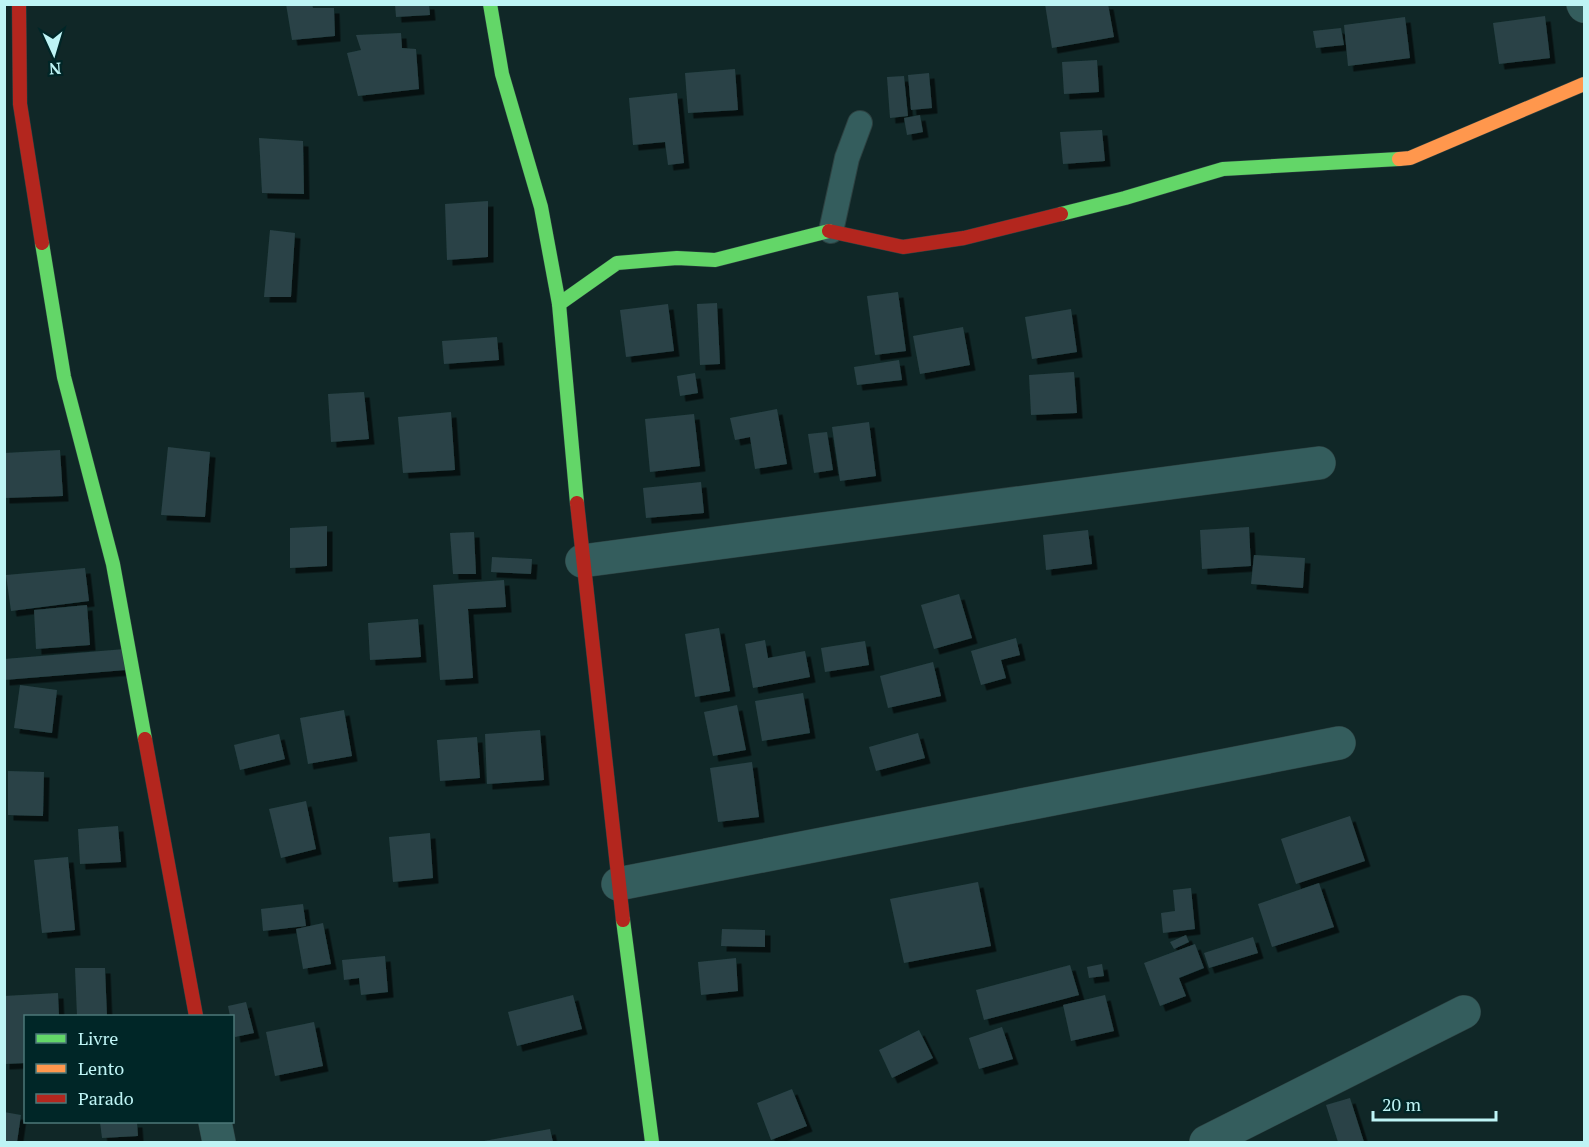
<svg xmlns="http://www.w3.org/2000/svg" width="1589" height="1147" viewBox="0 0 1589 1147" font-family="'PT Serif',serif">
  <defs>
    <filter id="shadow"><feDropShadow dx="5.5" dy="5.5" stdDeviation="0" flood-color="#0009"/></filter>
  </defs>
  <rect width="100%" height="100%" fill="#102727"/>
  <g fill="#294346" filter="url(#shadow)">
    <polygon points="286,4 312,4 313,8 334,8 335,36 292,40"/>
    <polygon points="395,4 429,4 430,15 396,17"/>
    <polygon points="1045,4 1108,4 1114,37 1052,48"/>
    <polygon points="1545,16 1550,58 1499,64 1493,23"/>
    <polygon points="1405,17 1410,58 1348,66 1344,25"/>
    <polygon points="1341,28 1344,45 1316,48 1313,31"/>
    <polygon points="401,33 402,48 416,49 419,89 358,96 347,53 361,50 356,35"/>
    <polygon points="1097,60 1099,92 1064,94 1062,62"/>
    <polygon points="735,69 738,110 688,113 685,73"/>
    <polygon points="929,73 932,108 911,110 908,75"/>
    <polygon points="904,76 908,116 890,118 887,77"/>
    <polygon points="677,93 684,163 668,165 665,142 633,145 629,98"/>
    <polygon points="920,115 923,132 907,135 904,118"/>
    <polygon points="1102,130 1105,161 1063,164 1060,132"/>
    <polygon points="259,138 303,141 304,194 262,193"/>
    <polygon points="488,201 488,257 447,260 445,204"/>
    <polygon points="270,230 295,233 291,297 264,297"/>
    <polygon points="898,292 906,351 875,355 867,296"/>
    <polygon points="717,303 720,364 700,365 697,304"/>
    <polygon points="668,304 674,351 626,357 620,310"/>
    <polygon points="1071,309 1077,352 1032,359 1025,317"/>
    <polygon points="963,327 970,365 920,374 913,336"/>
    <polygon points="497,337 499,360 444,364 442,341"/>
    <polygon points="899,360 902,380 857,385 854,367"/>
    <polygon points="1074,372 1077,413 1031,415 1029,375"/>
    <polygon points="695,373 698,393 680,396 677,376"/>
    <polygon points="364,392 369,439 331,442 328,394"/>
    <polygon points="777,409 787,464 755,469 750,437 735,440 730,418"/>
    <polygon points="451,412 455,470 403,473 398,417"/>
    <polygon points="694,414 700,466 650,472 645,419"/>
    <polygon points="869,422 876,476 840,481 832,427"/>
    <polygon points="827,432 833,470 814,473 808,434"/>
    <polygon points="168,447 210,452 205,517 161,515"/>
    <polygon points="60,450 63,496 4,498 4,453"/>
    <polygon points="701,482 704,513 646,518 643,488"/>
    <polygon points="327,526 327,566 290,568 290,528"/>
    <polygon points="1249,527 1251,566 1202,569 1200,530"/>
    <polygon points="1088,530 1092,564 1046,570 1043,535"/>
    <polygon points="474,532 476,574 453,574 450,533"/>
    <polygon points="1254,555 1305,558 1303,588 1251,584"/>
    <polygon points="492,557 532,559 531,574 491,572"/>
    <polygon points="85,568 89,601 11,611 6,575"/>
    <polygon points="504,580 506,607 468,609 473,678 440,680 433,585"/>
    <polygon points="959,594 972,638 934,649 921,605"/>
    <polygon points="87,605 90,645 36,649 34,610"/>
    <polygon points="418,619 421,657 370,660 368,623"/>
    <polygon points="719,628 730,691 695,697 685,634"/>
    <polygon points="1016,638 1020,655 1001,660 1006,678 981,685 971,651"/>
    <polygon points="765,640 768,658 805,651 810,677 753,688 745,644"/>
    <polygon points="865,641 869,665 825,672 821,648"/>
    <polygon points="125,649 126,670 4,680 4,659"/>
    <polygon points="933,662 941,696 888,708 880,676"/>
    <polygon points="20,685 57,690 52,733 14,728"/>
    <polygon points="803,693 810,733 762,741 755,701"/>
    <polygon points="737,705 746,750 713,756 704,712"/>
    <polygon points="344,710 352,756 308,764 300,718"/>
    <polygon points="540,730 544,780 487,784 485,734"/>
    <polygon points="918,733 925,758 876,771 869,747"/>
    <polygon points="279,734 285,759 240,770 234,745"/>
    <polygon points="477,737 480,778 440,781 437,740"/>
    <polygon points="752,762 759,817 718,822 710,768"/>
    <polygon points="8,771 44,772 43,816 8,815"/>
    <polygon points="306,801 316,849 281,858 269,809"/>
    <polygon points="1350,816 1365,861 1296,884 1281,839"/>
    <polygon points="118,826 121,862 80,864 78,829"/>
    <polygon points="430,833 433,878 393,882 389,837"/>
    <polygon points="68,857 75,930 42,933 34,860"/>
    <polygon points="978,882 991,946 904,963 890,899"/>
    <polygon points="1319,883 1334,927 1272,947 1258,904"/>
    <polygon points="1191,888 1195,929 1163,933 1161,913 1175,911 1173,890"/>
    <polygon points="303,904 306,926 263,931 261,909"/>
    <polygon points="323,923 331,964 303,969 296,929"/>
    <polygon points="722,929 765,930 765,947 721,946"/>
    <polygon points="1186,935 1189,942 1174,949 1170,942"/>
    <polygon points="1253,937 1258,953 1209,968 1204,953"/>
    <polygon points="1195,944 1204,968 1179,978 1186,996 1160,1006 1144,963"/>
    <polygon points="385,956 388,992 361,995 359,978 344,980 342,960"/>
    <polygon points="736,958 738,991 701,995 698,962"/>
    <polygon points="1102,964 1104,976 1089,978 1087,967"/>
    <polygon points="1070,965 1079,995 984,1020 976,990"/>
    <polygon points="75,968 105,968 107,1016 77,1016"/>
    <polygon points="58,993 59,1016 26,1016 26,1063 4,1064 4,996"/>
    <polygon points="573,995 582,1029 517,1046 508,1012"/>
    <polygon points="1105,995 1114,1031 1071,1041 1063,1005"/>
    <polygon points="246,1002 254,1033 235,1037 232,1016 230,1016 228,1006"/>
    <polygon points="314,1022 323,1066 275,1076 266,1032"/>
    <polygon points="1002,1027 1013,1059 979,1069 969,1038"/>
    <polygon points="919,1030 933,1058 892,1078 879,1050"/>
    <polygon points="792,1089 807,1126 771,1140 757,1103"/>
    <polygon points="1350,1098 1364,1142 1338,1142 1326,1105"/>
    <polygon points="4,1112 21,1115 17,1142 4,1142"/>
    <polygon points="100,1122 137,1122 138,1136 102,1138"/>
    <polygon points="550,1129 553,1142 484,1142 484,1141"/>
  </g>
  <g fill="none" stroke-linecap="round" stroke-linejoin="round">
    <defs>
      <polyline id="lane" points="831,231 847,158 860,123"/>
      <g id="street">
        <polyline points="1583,4 1584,6"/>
        <polyline points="582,561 1319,463"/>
        <polyline points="618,884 1339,743"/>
        <polyline points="215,1122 219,1142"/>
        <polyline points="1206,1142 1464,1012"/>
      </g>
      <g id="fast">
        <polyline points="490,4 502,74 541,207 559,304 577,503"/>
        <polyline points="1061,214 1125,198 1223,169 1399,159"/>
        <polyline points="42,243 64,377 113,564 145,739"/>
        <polyline points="559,304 617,263 677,258 715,260 829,231"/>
        <polyline points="623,920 652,1142"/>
      </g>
      <polyline id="slow" points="1399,159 1410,158 1584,84"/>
      <g id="jam">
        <polyline points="19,4 20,104 42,243"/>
        <polyline points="829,231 903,247 964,238 1061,214"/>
        <polyline points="577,503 623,920"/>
        <polyline points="145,739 196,1016"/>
      </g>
    </defs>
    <use href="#lane" stroke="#2d4141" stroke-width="26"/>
    <use href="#street" stroke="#2d4141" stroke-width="34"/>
    <use href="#fast" stroke="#2d4141" stroke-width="15"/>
    <use href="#slow" stroke="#2d4141" stroke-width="15"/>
    <use href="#jam" stroke="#2d4141" stroke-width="15"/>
    <use href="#lane" stroke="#345d5d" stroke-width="24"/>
    <use href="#street" stroke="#345d5d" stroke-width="33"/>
    <use href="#fast" stroke="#63d668" stroke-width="14"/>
    <use href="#slow" stroke="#ff974d" stroke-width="14"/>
    <use href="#jam" stroke="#b3261e" stroke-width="14"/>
  </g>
  <rect width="1589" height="1147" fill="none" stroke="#bef4f5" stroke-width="12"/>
  <rect x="24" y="1015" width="210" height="108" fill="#002627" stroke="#4c7879" stroke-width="1.5"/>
  <rect x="36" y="1034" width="30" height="9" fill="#63d668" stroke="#4c7879" stroke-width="1.5"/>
  <text x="78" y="1045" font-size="18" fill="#bef4f5">Livre</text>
  <rect x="36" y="1064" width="30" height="9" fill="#ff974d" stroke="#4c7879" stroke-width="1.5"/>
  <text x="78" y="1075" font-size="18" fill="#bef4f5">Lento</text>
  <rect x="36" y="1094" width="30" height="9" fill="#b3261e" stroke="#4c7879" stroke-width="1.5"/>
  <text x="78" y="1105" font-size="18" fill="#bef4f5">Parado</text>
  <g transform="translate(54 54) rotate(176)" stroke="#002627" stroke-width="4.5" paint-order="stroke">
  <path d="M0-4.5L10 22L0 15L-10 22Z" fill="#bef4f5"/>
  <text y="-9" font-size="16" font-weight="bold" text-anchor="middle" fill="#bef4f5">N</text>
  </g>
  <path d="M1373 1111v9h123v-9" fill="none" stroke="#bef4f5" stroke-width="3"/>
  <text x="1382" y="1111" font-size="18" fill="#bef4f5" stroke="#002627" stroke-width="4.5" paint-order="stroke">20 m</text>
</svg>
